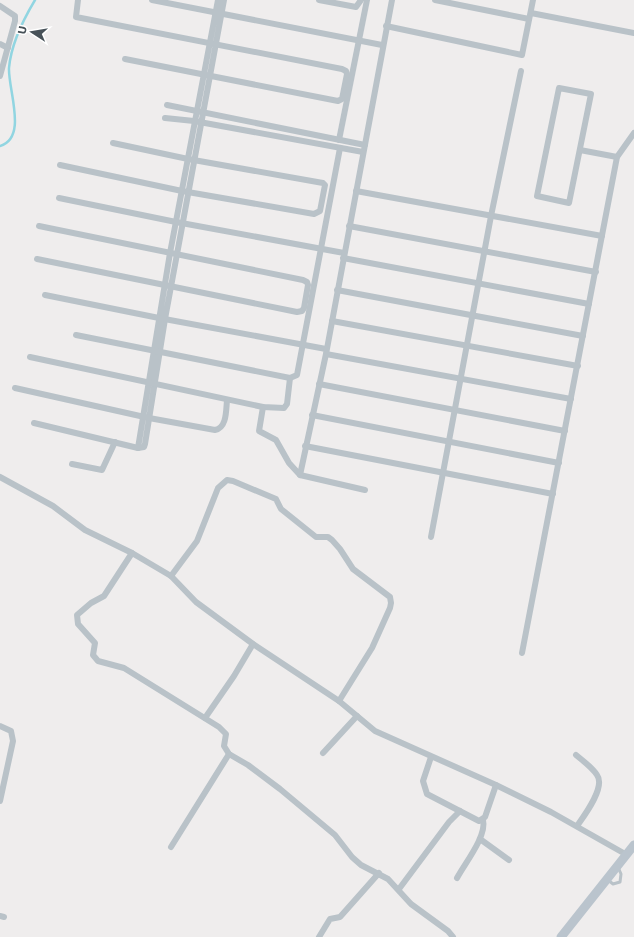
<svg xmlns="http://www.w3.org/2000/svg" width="634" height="937" viewBox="0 0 634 937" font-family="Commissioner,sans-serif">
  <rect width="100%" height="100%" fill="#efeded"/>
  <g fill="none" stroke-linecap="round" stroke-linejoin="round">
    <path stroke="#91d5e1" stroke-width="2.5" d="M 0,146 C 28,138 8,90 9,68 C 11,44 23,20 35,0"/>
    <polyline stroke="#b9c2c8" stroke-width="3" points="608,880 613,884 620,882 621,874 618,867"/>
    <g stroke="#b9c2c8" stroke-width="6">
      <polyline points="78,0 76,17 342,69 346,71 347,74 342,99 338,101 125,59"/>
      <polyline points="152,0 382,45"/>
      <polyline points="218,0 170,253 138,448 144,447 145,444 165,319 224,0"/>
      <polyline points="319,0 356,7 361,0"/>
      <polyline points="435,0 529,19"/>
      <polyline points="0,6 15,16 15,21 0,76"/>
      <polyline points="531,13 634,33"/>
      <polyline points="386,26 522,55 533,0"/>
      <polyline points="0,44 8,48"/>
      <polygon points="559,88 591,94 569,203 537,196"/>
      <polyline points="167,105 365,145"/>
      <polyline points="165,118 194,121 363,152"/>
      <polyline points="339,140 367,0"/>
      <polyline points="580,150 617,157"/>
      <polyline points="60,165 182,191 314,214 320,211 325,185 323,183 188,159 113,143"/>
      <polyline points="356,191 602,236"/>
      <polyline points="59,198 176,222 344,253"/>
      <polyline points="349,226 596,272"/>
      <polyline points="343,258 589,304"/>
      <polyline points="37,259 297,312 302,311 304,308 308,285 307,282 303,280 39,226"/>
      <polyline points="337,290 583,336"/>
      <polyline points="45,295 159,318 326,349"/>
      <polyline points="332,321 578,366"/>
      <polyline points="326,354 571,399"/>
      <polyline points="30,357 263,407 284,408 287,404 290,378 76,335"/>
      <polyline points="290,378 297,375 340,148"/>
      <polyline points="319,384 565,431"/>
      <path d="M 15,388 L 149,418 L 215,430 C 227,428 226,410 227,400"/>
      <polyline points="263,407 259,431 276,440 289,463 300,475"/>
      <polyline points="312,415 559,463"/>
      <polyline points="34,423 138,448"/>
      <polyline points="305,446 553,494"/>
      <polyline points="72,464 102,470 115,442"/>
      <polyline points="0,477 53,506 85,530 132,553 171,576 196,602 253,644 339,701 375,731 496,785 551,812 627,855"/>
      <polyline points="365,490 300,475 326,354 392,0"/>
      <polyline points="431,537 491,216 521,71"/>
      <polyline points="132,553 104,596 91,603 77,615 78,624 95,643 93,655 98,661 124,668 219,727 226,734 224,746 229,754 248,765 280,789 335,835 352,857 361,865 388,879 411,904 448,931 453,937"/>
      <polyline points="171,576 197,541 218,488 227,480 233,481 276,499 281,509 316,537 328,537 332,540 340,549 353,569 390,597 391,603 390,608 372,648 339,701"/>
      <polyline points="522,653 617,157 634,133"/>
      <polyline points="205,718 234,676 253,644"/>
      <polyline points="0,726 11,731 13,741 0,801"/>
      <polyline points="323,753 357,716"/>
      <path d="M 576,755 C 583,761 592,767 597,775 C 606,787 584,816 577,826"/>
      <polyline points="431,757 423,781 427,794 479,821 485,817 496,785"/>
      <polyline points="480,839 509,860"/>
      <polyline points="171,847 229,754"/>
      <path d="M 457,878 C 465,863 487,836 483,820"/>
      <polyline points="399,889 449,822 460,811"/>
      <polyline points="0,916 4,917"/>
      <polyline points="319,937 330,919 340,917 379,873"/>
    </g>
    <polyline stroke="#bac4cd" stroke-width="9" points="561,937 634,845"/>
  </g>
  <g transform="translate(32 32) rotate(282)" stroke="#ffffff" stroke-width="3" paint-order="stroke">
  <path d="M0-3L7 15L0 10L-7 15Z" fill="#475158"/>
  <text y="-6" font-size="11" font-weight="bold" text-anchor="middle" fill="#475158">U</text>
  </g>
</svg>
